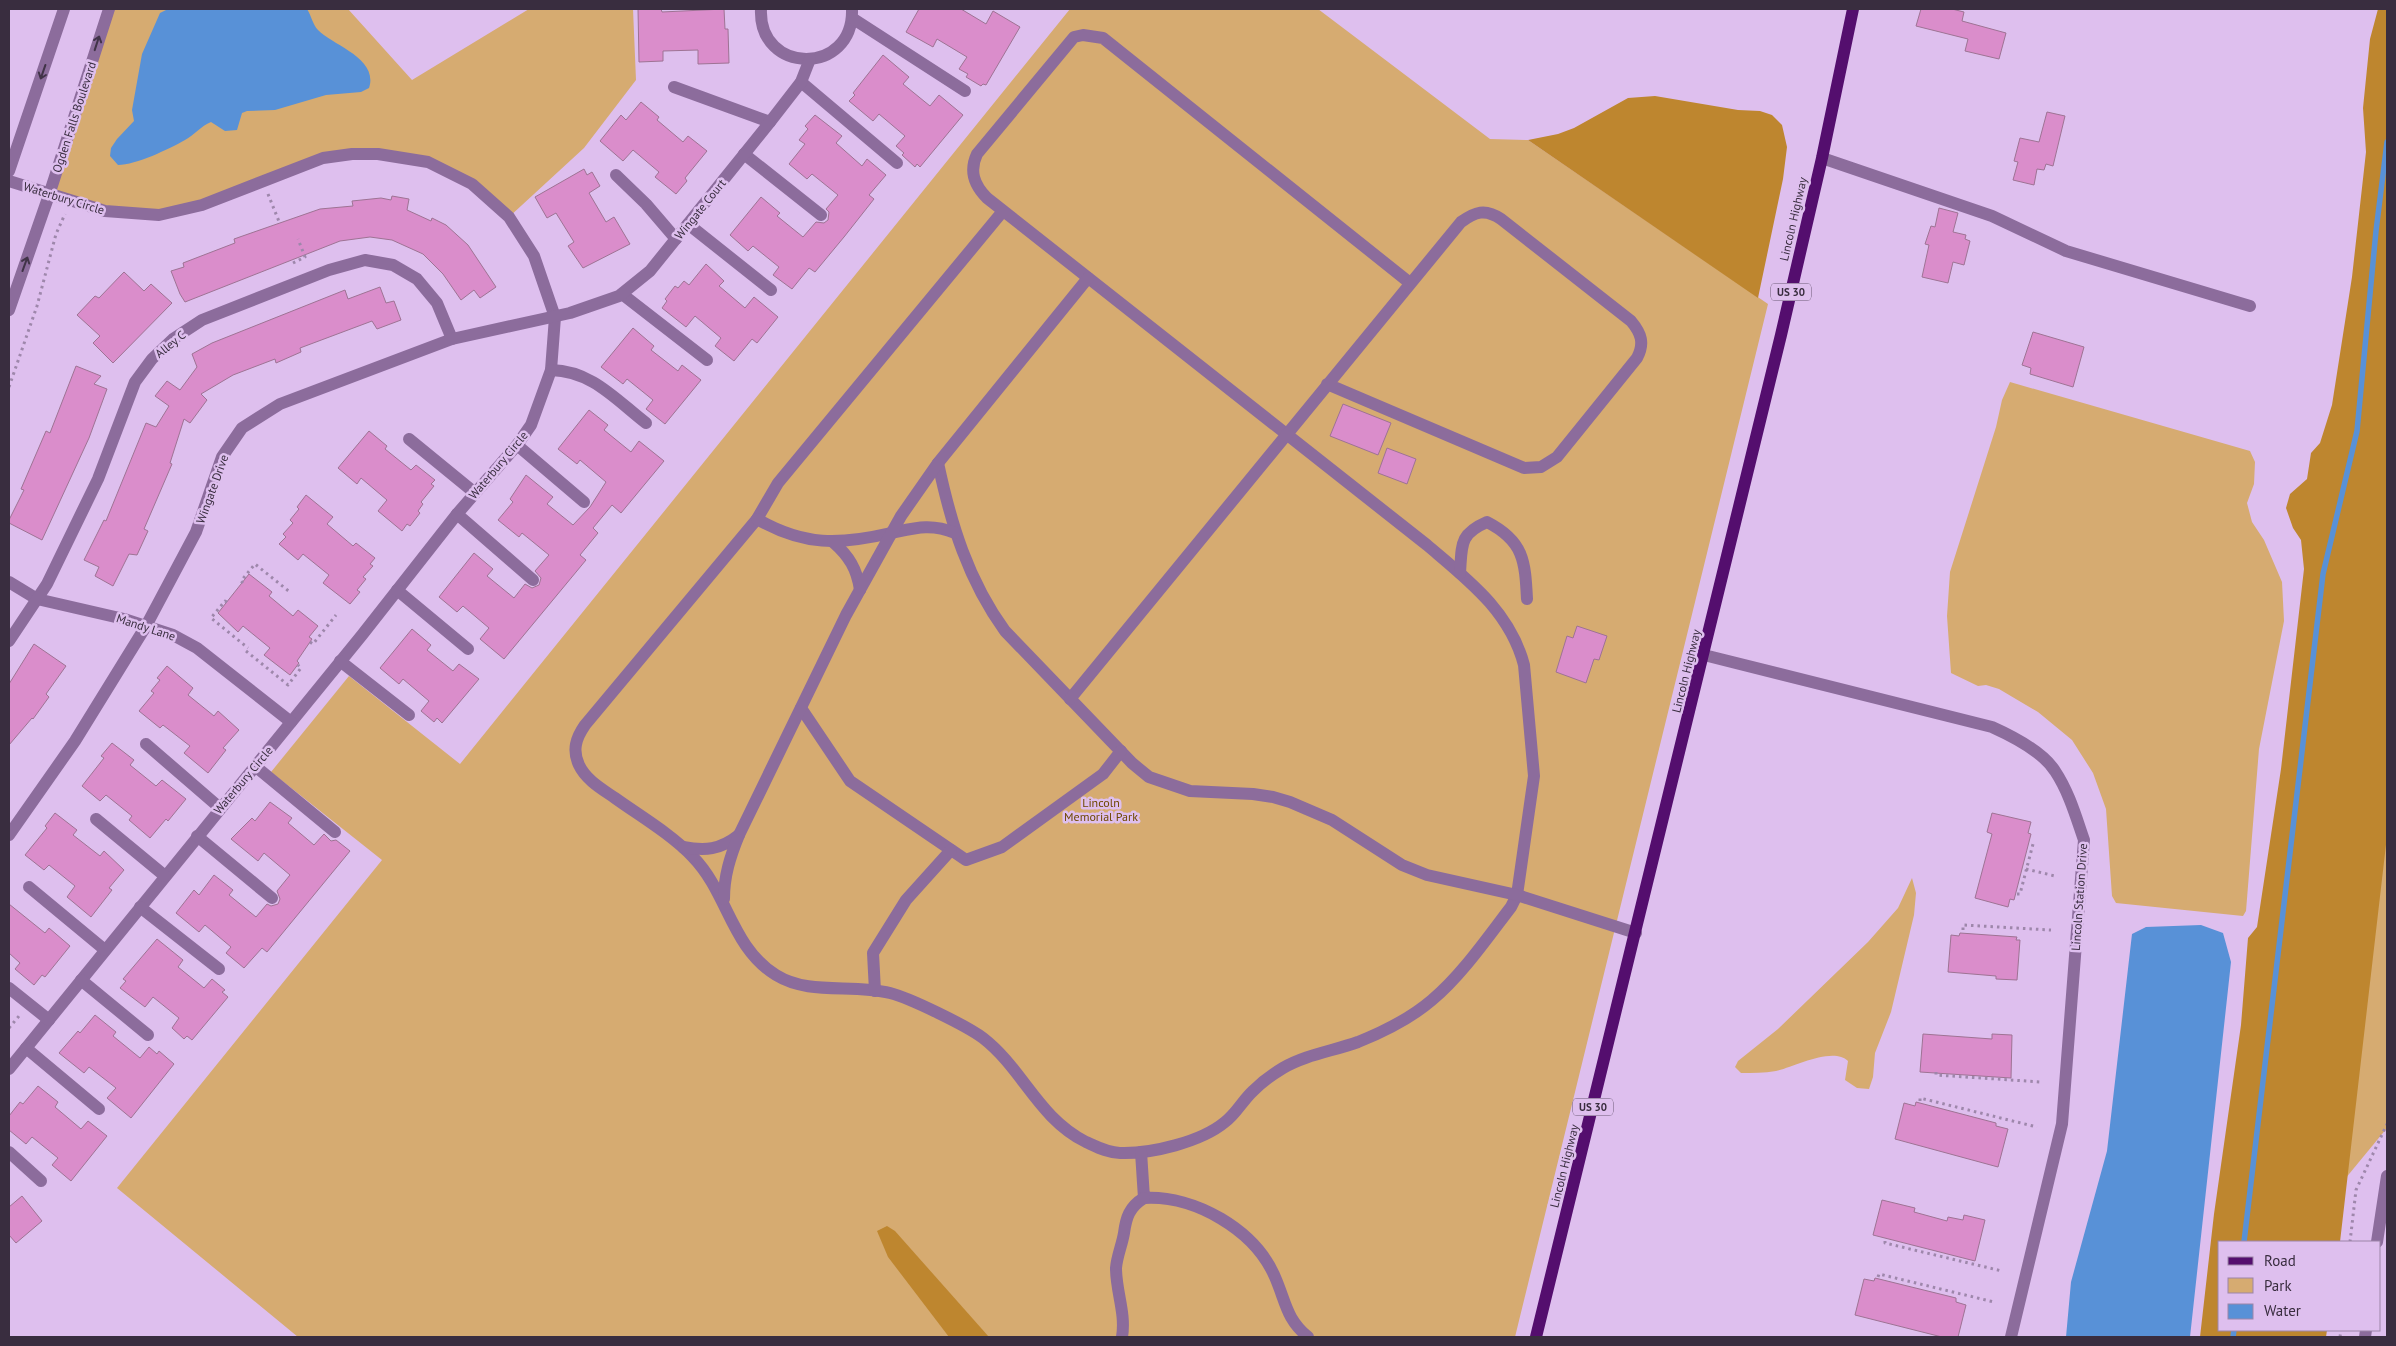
<svg xmlns="http://www.w3.org/2000/svg" width="2396" height="1346" viewBox="0 0 2396 1346" font-family="'PT Sans',sans-serif">
  <rect width="100%" height="100%" fill="#debfee"/>
  <g fill="#d6ab71">
    <polygon points="109,9 348,9 412,80 529,9 633,9 636,80 584,148 509,217 472,184 428,162 352,154 159,215 49,195"/>
    <polygon points="1070,9 1318,9 1490,139 1528,140 1768,304 1515,1337 298,1337 117,1188 382,860 271,772 349,676 460,764"/>
    <polygon points="2010,382 2250,451 2255,462 2254,484 2247,503 2252,522 2264,540 2282,582 2284,621 2259,749 2246,911 2243,916 2116,903 2112,896 2106,809 2093,773 2072,740 2038,712 1999,689 1986,685 1978,686 1951,673 1947,616 1950,572 1996,427 2002,400"/>
    <polygon points="2387,664 2387,1128 2340,1185"/>
    <path d="M 1912,878 L 1916,893 L 1914,915 L 1891,1012 L 1875,1053 L 1873,1077 L 1869,1089 L 1857,1088 L 1845,1080 L 1848,1061 C 1833,1046 1794,1067 1776,1071 C 1764,1073 1753,1073 1741,1073 L 1735,1067 L 1738,1061 L 1778,1029 L 1868,942 L 1898,908 Z"/>
  </g>
  <g fill="#be862f">
    <polygon points="2378,9 2387,9 2387,836 2340,1242 2220,1242 2220,1330 2327,1330 2326,1337 2200,1337 2214,1214 2241,1025 2248,938 2257,927 2281,769 2304,569 2301,540 2293,528 2286,508 2290,494 2307,479 2311,453 2320,443 2332,405 2352,277 2366,152 2363,108 2370,39"/>
    <polygon points="1655,96 1738,110 1760,111 1772,115 1782,125 1787,147 1783,179 1758,298 1528,140 1558,134 1574,128 1628,98"/>
    <polygon points="887,1226 895,1231 989,1337 949,1337 888,1257 877,1231"/>
  </g>
  <g fill="#5891d7">
    <path d="M 168,9 L 307,9 C 311,15 313,25 318,30 C 332,45 379,58 369,88 L 361,92 L 326,95 L 275,110 L 247,111 L 242,113 L 237,130 L 225,131 L 211,122 C 201,126 194,135 185,140 C 169,149 136,165 118,165 L 110,156 L 111,148 L 117,139 L 134,121 L 132,110 L 142,54 L 160,13 Z"/>
    <polygon points="2201,925 2223,933 2231,962 2190,1337 2066,1337 2071,1282 2107,1151 2132,934 2146,927"/>
  </g>
  <g fill="none" stroke-linecap="round" stroke-linejoin="round">
    <g stroke="#5891d7" stroke-width="5.5">
      <polyline points="2244,1242 2323,574 2357,431 2376,231 2387,142"/>
      <polyline points="2233,1337 2234,1330"/>
    </g>
  </g>
  <g fill="#da8dcb" stroke="#9e7394">
    <polygon points="638,9 661,9 662,12 724,9 725,29 728,29 729,63 698,64 698,50 663,51 663,61 639,62"/>
    <polygon points="919,9 961,9 986,24 993,11 1020,27 986,85 983,84 981,86 966,77 968,74 959,69 967,57 937,39 933,47 906,32"/>
    <polygon points="1921,9 1952,9 1964,12 1962,21 2006,33 1999,59 1965,51 1968,39 1916,26"/>
    <polygon points="883,55 909,77 903,84 930,106 939,95 963,115 920,167 917,164 915,167 902,155 904,153 896,146 905,136 879,114 873,121 849,101 855,95 853,93"/>
    <polygon points="641,102 659,117 657,120 683,142 688,136 707,151 685,178 687,181 676,194 655,177 659,172 633,150 623,161 600,141 621,115 626,120"/>
    <polygon points="2047,112 2065,116 2053,166 2046,164 2044,170 2037,169 2034,185 2013,180 2018,162 2014,161 2020,138 2039,142"/>
    <polygon points="815,115 842,136 836,143 862,166 867,159 886,175 869,195 874,199 844,237 815,272 809,268 792,289 773,275 779,267 753,246 748,251 730,235 761,197 780,213 777,216 803,237 816,222 824,223 828,220 829,212 826,209 838,195 812,174 807,179 789,164 805,144 799,140 808,129 805,126"/>
    <polygon points="584,169 587,175 592,172 600,186 589,193 606,222 614,217 630,244 583,268 568,246 574,242 556,213 547,218 535,197"/>
    <polygon points="392,196 409,199 407,210 431,221 432,218 446,225 468,245 496,287 480,298 474,290 461,300 443,274 423,254 392,240 370,237 340,241 185,302 180,294 171,271 184,267 183,263 235,243 234,239 320,209 353,206 352,201 381,198 391,200"/>
    <polygon points="1939,208 1958,213 1953,232 1966,235 1965,239 1970,241 1964,265 1953,262 1948,283 1922,277 1929,245 1925,244 1931,226 1935,227"/>
    <polygon points="706,264 724,281 719,286 745,308 754,297 778,317 757,343 752,339 734,361 715,346 721,338 695,316 686,327 662,308 667,301 665,299 675,286 678,288 684,281 689,285"/>
    <polygon points="124,272 144,291 151,284 172,303 113,363 93,343 100,336 77,315 95,296 99,298"/>
    <polygon points="380,287 386,303 394,301 401,320 377,329 372,321 300,348 301,352 276,363 275,359 233,375 201,394 207,400 190,423 184,419 170,463 172,464 144,529 148,531 137,555 129,554 113,586 95,576 99,567 84,560 104,520 106,521 146,423 156,427 169,406 155,396 167,381 180,390 197,367 192,354 212,343 345,290 348,299"/>
    <polygon points="633,328 654,346 651,350 678,371 682,365 701,380 665,424 646,409 653,400 627,379 623,384 601,367"/>
    <polygon points="2033,332 2084,347 2073,387 2030,374 2031,368 2022,365"/>
    <polygon points="76,366 101,376 94,384 107,389 89,438 42,540 9,523 9,520 24,490 21,489 46,431 50,433"/>
    <polygon points="1343,404 1391,423 1378,455 1330,436"/>
    <polygon points="589,410 608,425 604,430 631,452 639,441 664,461 621,513 612,505 593,528 598,533 580,555 586,560 504,659 480,639 489,628 463,606 457,612 439,597 474,553 493,569 487,576 514,598 525,584 532,588 539,585 541,578 535,571 549,555 522,533 519,537 498,520 513,502 510,499 526,475 553,497 547,504 573,525 590,507 606,482 580,460 577,464 558,449"/>
    <polygon points="369,431 387,446 385,449 411,470 416,465 435,480 431,484 434,486 421,502 423,504 418,511 420,513 410,526 407,524 402,531 378,511 387,500 361,478 357,484 338,468"/>
    <polygon points="1387,448 1416,459 1407,484 1378,473"/>
    <polygon points="306,495 333,517 327,524 353,546 356,543 375,558 370,564 373,566 363,577 366,579 357,590 360,592 350,604 323,583 329,575 303,554 298,560 279,544 286,537 283,534 293,523 290,520 299,509 297,507"/>
    <polygon points="249,574 272,592 269,596 293,616 298,610 318,626 309,637 312,639 297,661 299,663 290,675 264,655 270,648 243,626 238,632 218,613"/>
    <polygon points="1577,626 1607,636 1599,660 1594,659 1586,683 1556,672 1567,636 1573,638"/>
    <polygon points="412,629 431,645 427,650 453,671 459,664 479,679 442,723 437,718 434,722 421,711 429,701 403,679 399,684 380,668"/>
    <polygon points="34,644 66,666 46,694 49,697 33,719 32,718 9,745 9,684"/>
    <polygon points="167,666 193,688 188,695 214,716 218,711 239,730 223,748 226,750 208,773 184,753 190,746 163,725 160,728 139,711 154,693 151,691 160,680 157,678"/>
    <polygon points="112,743 134,760 130,765 156,786 162,780 186,799 168,821 166,819 150,838 129,820 132,816 106,795 100,801 82,786 104,758 101,756"/>
    <polygon points="270,802 292,818 288,823 314,845 324,834 331,841 336,840 350,851 267,952 262,948 244,968 226,953 231,947 205,925 199,932 176,913 194,890 199,895 214,875 233,890 229,895 256,917 267,904 271,906 278,904 280,899 277,891 290,875 264,853 258,861 231,839 252,818 255,821"/>
    <polygon points="55,813 77,830 73,835 100,856 104,851 124,870 109,888 112,890 91,917 67,897 75,886 49,865 44,870 25,855 47,828 45,826"/>
    <polygon points="1992,813 2031,822 2028,833 2031,834 2014,900 2010,899 2008,907 1975,898 1992,834 1987,832"/>
    <polygon points="9,904 45,933 49,928 70,946 45,977 42,975 34,985 15,969 20,963 9,953"/>
    <polygon points="1960,933 2017,937 2016,940 2020,940 2017,980 1996,979 1996,976 1948,972 1951,935 1959,936"/>
    <polygon points="157,939 183,960 178,967 204,988 212,979 225,990 222,992 228,997 192,1040 187,1036 184,1039 172,1028 179,1018 153,997 145,1007 120,988 126,981 123,979"/>
    <polygon points="95,1015 116,1032 113,1036 140,1058 149,1047 157,1054 159,1051 174,1064 131,1118 107,1098 116,1088 89,1067 84,1073 59,1053 78,1031 80,1033"/>
    <polygon points="1923,1034 1992,1039 1992,1034 2012,1035 2011,1078 1920,1072"/>
    <polygon points="38,1086 58,1102 55,1107 81,1129 88,1121 107,1136 71,1181 52,1165 58,1158 32,1137 26,1144 9,1130 9,1116 20,1102 23,1104"/>
    <polygon points="1916,1102 1996,1123 1996,1126 2008,1129 1998,1167 1895,1139 1904,1103 1915,1106"/>
    <polygon points="22,1196 42,1221 16,1243 9,1235 9,1207"/>
    <polygon points="1882,1200 1915,1208 1914,1212 1947,1221 1948,1217 1963,1220 1964,1215 1985,1220 1975,1261 1873,1235"/>
    <polygon points="1875,1278 1956,1298 1956,1302 1966,1305 1958,1337 1942,1337 1855,1315 1864,1279 1874,1281"/>
  </g>
  <g fill="none" stroke-linecap="round" stroke-linejoin="round">
    <g stroke="#9e87ab" stroke-width="3" stroke-dasharray="2.5 4" stroke-linecap="butt">
      <polyline points="268,194 280,224"/>
      <polyline points="293,263 305,257 298,239"/>
      <polyline points="9,387 37,306 56,234 65,214"/>
      <polyline points="243,583 241,581 255,564 291,593"/>
      <polyline points="227,602 225,601 211,618 248,648"/>
      <polyline points="310,642 313,644 336,615"/>
      <polyline points="246,651 288,685 301,668 298,665"/>
      <polyline points="2026,869 2055,876"/>
      <polyline points="2017,894 2020,894 2033,844 2030,844"/>
      <polyline points="1963,930 1963,925 2051,930"/>
      <polyline points="9,1028 19,1016"/>
      <polyline points="1936,1072 1936,1075 2041,1082"/>
      <polyline points="1920,1101 1920,1098 2037,1127"/>
      <polyline points="1885,1241 1885,1243 2002,1271"/>
      <polyline points="2350,1242 2356,1190 2387,1124"/>
      <polyline points="1878,1277 1879,1274 1994,1302"/>
      <polyline points="2340,1337 2341,1330"/>
    </g>
    <g stroke="#8c6c9c" stroke-width="12">
      <path d="M 761,9 C 758,75 854,76 852,9"/>
      <polyline points="852,18 965,91"/>
      <polyline points="801,82 897,163"/>
      <polyline points="674,87 770,122"/>
      <polyline points="744,154 821,215"/>
      <polyline points="1822,158 1992,216 2066,251 2250,306"/>
      <polyline points="9,171 64,9"/>
      <polyline points="616,175 646,204 676,239"/>
      <polyline points="9,181 105,211 159,215 202,205 323,158 352,154 378,154 428,162 472,184 509,217 534,256 555,317 551,370 531,425 517,445 457,514 362,635 9,1069"/>
      <path d="M 1003,211 L 778,483 L 757,519 L 585,725 C 576,738 572,750 579,765 C 586,780 602,789 615,798 C 640,816 671,834 693,857 C 728,893 731,947 776,975 C 810,996 852,983 890,993 C 910,998 967,1026 983,1038 C 1023,1069 1038,1118 1086,1142 C 1097,1147 1108,1153 1120,1153 C 1151,1154 1201,1142 1225,1122 C 1236,1114 1243,1100 1253,1091 C 1262,1082 1273,1074 1283,1068 C 1305,1055 1333,1051 1358,1042 C 1383,1032 1411,1018 1432,1000 C 1461,976 1488,937 1511,907 L 1517,895 L 1534,776 L 1524,665 C 1510,611 1467,579 1427,545 L 987,198 C 974,185 969,171 977,154 L 1074,37 L 1083,35 L 1103,38 L 1410,283"/>
      <polyline points="688,224 771,290"/>
      <polyline points="622,294 707,360"/>
      <polyline points="9,310 49,195 109,9"/>
      <path d="M 551,370 C 592,371 615,399 646,423"/>
      <polyline points="409,439 475,493"/>
      <polyline points="517,445 584,502"/>
      <path d="M 938,463 C 951,524 968,580 1005,631 L 1132,763 L 1149,777 L 1190,791 L 1253,794 L 1273,797 L 1290,802 L 1332,820 L 1402,865 L 1427,875 L 1517,895 L 1636,933"/>
      <polyline points="457,514 533,580"/>
      <path d="M 757,519 C 804,546 839,545 891,533 C 915,528 931,523 955,533"/>
      <path d="M 833,542 C 849,556 857,569 860,590"/>
      <path d="M 1460,573 C 1462,545 1459,534 1487,522 C 1524,541 1525,561 1527,599"/>
      <polyline points="9,582 37,599 124,619 173,635 197,648 291,722"/>
      <polyline points="397,590 468,649"/>
      <polyline points="9,641 47,584 98,479 135,382 152,359 173,339 202,320 329,270 365,260 393,265 417,279 437,303 452,339"/>
      <path d="M 1704,655 L 1992,727 C 2012,736 2043,752 2055,771 C 2069,792 2076,817 2084,840 L 2062,1124 L 2011,1337"/>
      <polyline points="340,661 409,715"/>
      <path d="M 1070,699 C 1201,540 1330,380 1461,222 C 1475,212 1485,208 1501,219 L 1631,321 C 1641,333 1645,343 1637,358 L 1557,457 L 1541,467 L 1524,468 L 1327,384"/>
      <polyline points="801,708 850,781 966,860 1002,847 1103,774 1121,751"/>
      <polyline points="146,744 220,808"/>
      <polyline points="255,766 335,832"/>
      <polyline points="96,819 165,876"/>
      <polyline points="9,835 75,741 146,626 196,532 222,457 242,428 280,404 452,339 570,313 619,296 650,271 770,122 801,82 810,59"/>
      <polyline points="197,836 272,898"/>
      <path d="M 683,847 C 705,851 720,850 739,835"/>
      <polyline points="29,887 105,950"/>
      <path d="M 724,899 C 724,876 730,857 739,835 L 846,615 L 901,516 L 938,463 L 1088,278"/>
      <polyline points="140,907 219,969"/>
      <polyline points="81,980 148,1035"/>
      <polyline points="9,988 49,1020"/>
      <polyline points="875,991 873,953 906,900 951,850"/>
      <polyline points="26,1048 99,1109"/>
      <polyline points="9,1152 41,1181"/>
      <path d="M 1141,1152 L 1144,1198 C 1195,1195 1255,1230 1275,1277 C 1286,1302 1286,1319 1308,1337"/>
      <polyline points="2377,1242 2387,1176"/>
      <path d="M 1122,1337 C 1126,1313 1116,1292 1116,1268 C 1117,1256 1122,1245 1124,1233 C 1126,1218 1129,1207 1144,1198"/>
      <polyline points="2365,1337 2366,1330"/>
    </g>
    <polyline stroke="#540e6e" stroke-width="12" points="1536,1337 1781,335 1822,158 1853,9"/>
  </g>
  <defs><path id="oneway-shaft" d="M-6 0H5M1.5-3L5.5 0L1.5 3" fill="none" stroke-width="1.6" stroke-linecap="round" stroke-linejoin="round" transform="scale(1.25)"/></defs>
  <g stroke="#413348">
    <use href="#oneway-shaft" transform="translate(97 43) rotate(-72)"/>
    <use href="#oneway-shaft" transform="translate(43 72) rotate(109)"/>
    <use href="#oneway-shaft" transform="translate(25 264) rotate(-70)"/>
  </g>
  <g text-anchor="middle" dominant-baseline="central" stroke-width="5" stroke-linejoin="round" paint-order="stroke">
    <g fill="#debfee" stroke="#6a5974" stroke-width="1">
      <rect x="1771" y="283.5" width="40" height="17" rx="4"/>
      <rect x="1573" y="1098.5" width="40" height="17" rx="4"/>
    </g>
    <g font-size="11" font-weight="bold" fill="#392d3f">
      <text x="1791" y="292">US 30</text>
      <text x="1593" y="1107">US 30</text>
    </g>
    <g font-size="12" fill="#392d3f" stroke="#debfee">
      <text transform="translate(74 117) rotate(-72)">Ogden Falls Boulevard</text>
      <text transform="translate(64 198) rotate(17)">Waterbury Circle</text>
      <text transform="translate(700 209) rotate(-51)">Wingate Court</text>
      <text transform="translate(1793 219) rotate(-77)">Lincoln Highway</text>
      <text transform="translate(170 344) rotate(-39)">Alley C</text>
      <text transform="translate(498 465) rotate(-50)">Waterbury Circle</text>
      <text transform="translate(212 489) rotate(-70)">Wingate Drive</text>
      <text transform="translate(146 627) rotate(18)">Mandy Lane</text>
      <text transform="translate(1686 671) rotate(-76)">Lincoln Highway</text>
      <text transform="translate(243 780) rotate(-50)">Waterbury Circle</text>
      <text transform="translate(2079 897) rotate(-86)">Lincoln Station Drive</text>
      <text transform="translate(1564 1166) rotate(-76)">Lincoln Highway</text>
    </g>
    <g font-size="12" fill="#6d4801" stroke="#debfee">
      <text x="1101" y="802">Lincoln<tspan x="1101" dy="14">Memorial Park</tspan></text>
    </g>
  </g>
  <rect width="2396" height="1346" fill="none" stroke="#392d3f" stroke-width="20"/>
  <rect x="2218" y="1241" width="162" height="90" fill="#debfee" stroke="#9c85a8"/>
  <rect x="2228" y="1257" width="25" height="8" fill="#540e6e" stroke="#9c85a8"/>
  <text x="2264" y="1266" font-size="15" fill="#392d3f">Road</text>
  <rect x="2228" y="1278" width="25" height="15" fill="#d6ab71" stroke="#9c85a8"/>
  <text x="2264" y="1291" font-size="15" fill="#392d3f">Park</text>
  <rect x="2228" y="1304" width="25" height="15" fill="#5891d7" stroke="#9c85a8"/>
  <text x="2264" y="1316" font-size="15" fill="#392d3f">Water</text>
</svg>
